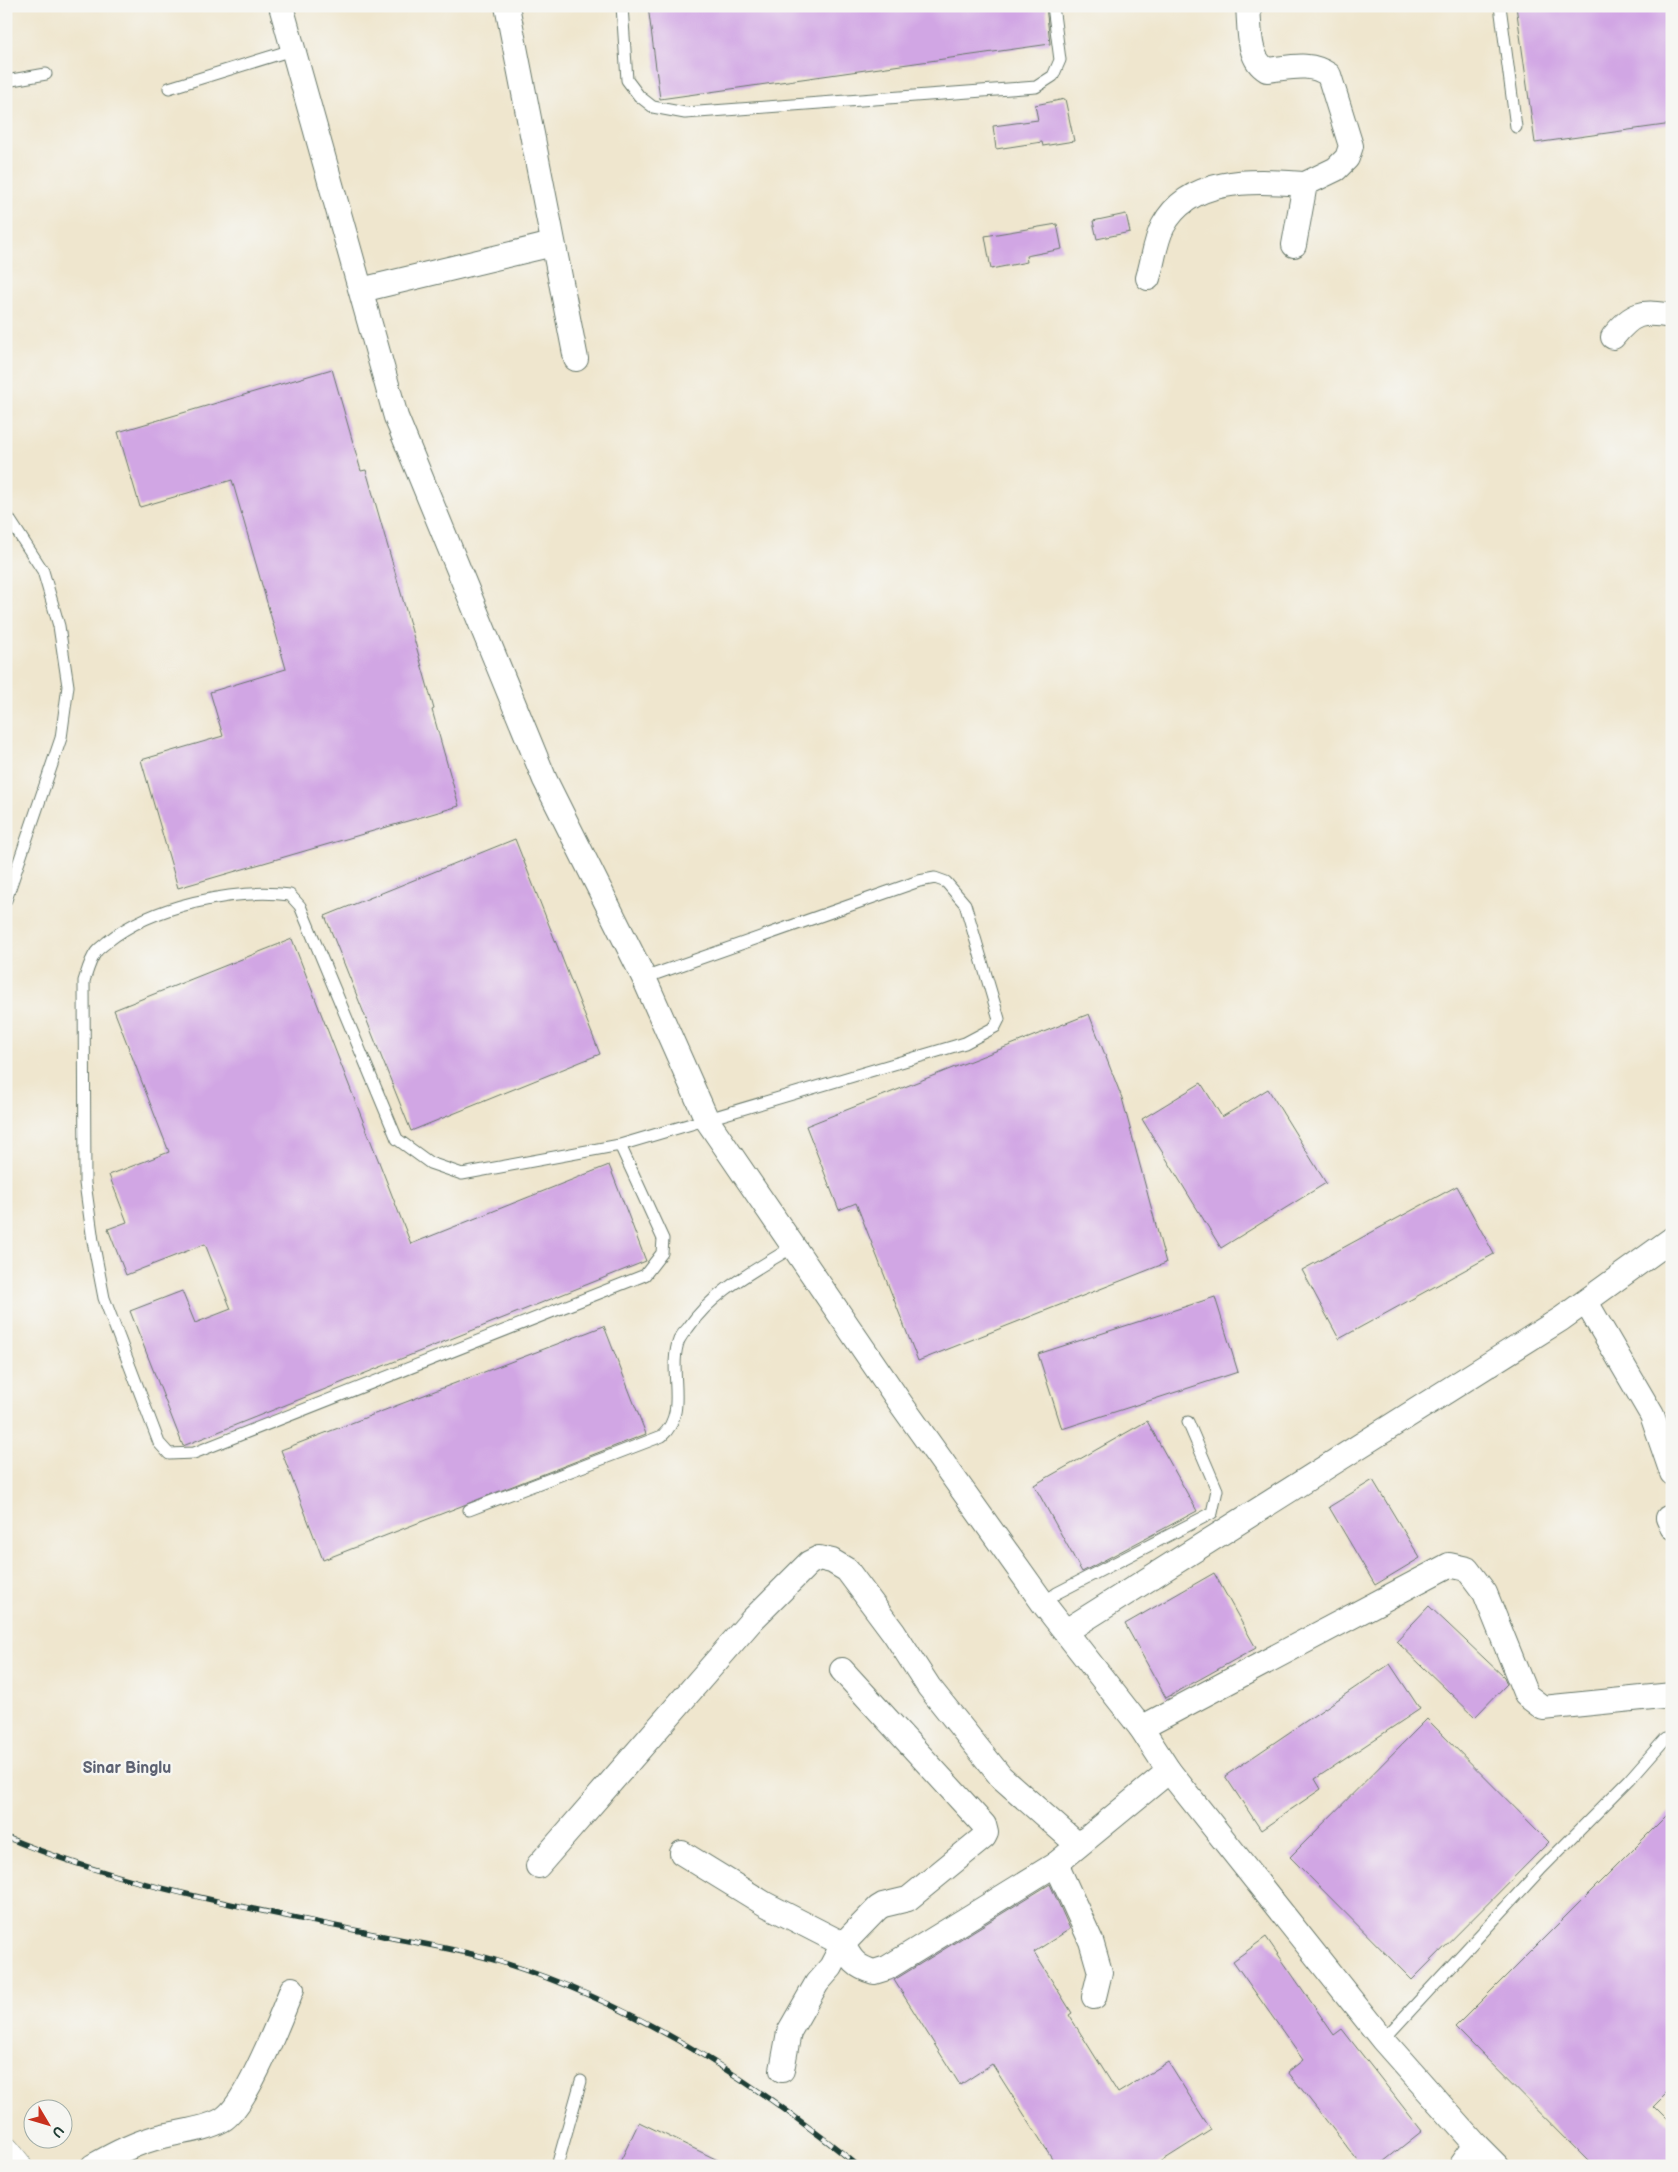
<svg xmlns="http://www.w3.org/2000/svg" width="1678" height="2172" viewBox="0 0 1678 2172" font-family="'Balsamiq Sans',sans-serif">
  <rect width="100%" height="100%" fill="#f6f6f2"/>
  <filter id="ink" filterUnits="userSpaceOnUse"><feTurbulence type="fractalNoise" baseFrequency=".02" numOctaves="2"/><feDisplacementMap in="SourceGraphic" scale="10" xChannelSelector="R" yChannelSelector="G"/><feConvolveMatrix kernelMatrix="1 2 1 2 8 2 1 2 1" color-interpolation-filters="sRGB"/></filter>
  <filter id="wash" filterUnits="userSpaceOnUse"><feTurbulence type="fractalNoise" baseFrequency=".0096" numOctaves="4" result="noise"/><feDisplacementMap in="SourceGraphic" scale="20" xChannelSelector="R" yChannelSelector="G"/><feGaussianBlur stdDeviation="1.12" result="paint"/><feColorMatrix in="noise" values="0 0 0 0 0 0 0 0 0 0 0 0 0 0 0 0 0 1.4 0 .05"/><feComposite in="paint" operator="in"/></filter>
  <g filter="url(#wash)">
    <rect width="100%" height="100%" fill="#efe6ce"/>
    <g id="blocks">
      <g fill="#d1a6e4">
        <polygon points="648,6 1046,6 1050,44 660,99"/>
        <polygon points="1516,6 1672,6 1672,124 1535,143"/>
        <polygon points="1065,99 1074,141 1043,146 1042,142 996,149 993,126 1038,120 1035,105"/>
        <polygon points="1126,214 1130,232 1097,239 1093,221"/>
        <polygon points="1057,224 1062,249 1026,256 1027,262 991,269 985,236"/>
        <polygon points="332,369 361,471 366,470 434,709 432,710 459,806 178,888 141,760 223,736 210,692 286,669 232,480 140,507 118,432"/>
        <polygon points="515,839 600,1054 411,1131 325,916"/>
        <polygon points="292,939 411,1244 609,1165 646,1261 183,1446 130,1311 182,1291 195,1323 231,1309 205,1244 126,1275 108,1229 127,1222 109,1175 169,1152 114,1010"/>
        <polygon points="1089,1014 1122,1098 1166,1263 918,1361 856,1203 839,1210 806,1126"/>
        <polygon points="1201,1083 1222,1117 1268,1089 1326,1183 1221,1248 1142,1119"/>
        <polygon points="1457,1186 1494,1254 1339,1339 1302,1270"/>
        <polygon points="1215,1297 1238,1372 1062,1429 1038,1354"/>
        <polygon points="604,1326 646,1434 323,1560 281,1450"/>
        <polygon points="1147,1421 1197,1511 1082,1572 1034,1485"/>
        <polygon points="1373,1480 1420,1558 1375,1585 1329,1507"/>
        <polygon points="1214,1573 1256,1648 1166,1698 1125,1624"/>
        <polygon points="1429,1606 1504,1677 1507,1684 1475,1717 1396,1641"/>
        <polygon points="1390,1664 1420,1709 1315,1779 1321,1789 1261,1830 1225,1776"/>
        <polygon points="1427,1719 1549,1842 1412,1980 1290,1857"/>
        <polygon points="1672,1810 1672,2087 1652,2107 1672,2127 1672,2166 1593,2166 1455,2027"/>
        <polygon points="1050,1884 1070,1929 1034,1952 1072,2013 1069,2015 1118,2093 1168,2062 1211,2130 1154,2166 1057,2166 992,2064 960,2085 894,1980"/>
        <polygon points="1266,1937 1334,2035 1342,2029 1422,2131 1378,2166 1362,2166 1288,2072 1303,2060 1233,1961"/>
        <polygon points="639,2122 730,2166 618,2166"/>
      </g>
    </g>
  </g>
  <g filter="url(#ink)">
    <use href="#blocks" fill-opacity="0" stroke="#68786a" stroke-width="1"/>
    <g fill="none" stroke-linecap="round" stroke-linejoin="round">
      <defs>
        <g id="lane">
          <polyline points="622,6 627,80 639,96 653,107 685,113 1036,87 1053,76 1060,60 1053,6"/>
          <polyline points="1500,6 1516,127"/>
          <polyline points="6,81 46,74"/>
          <polyline points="169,88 292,50"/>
          <polyline points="6,514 43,571 59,626 68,686 61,738 6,900"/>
          <path d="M 620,1145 L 663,1239 L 662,1253 L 645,1275 L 194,1453 L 169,1454 L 159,1443 L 104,1298 L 93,1241 L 85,1183 L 84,981 C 87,972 90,960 96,952 C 99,948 104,945 107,942 C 151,906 235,888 290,895 L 300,906 L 397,1139 L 430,1163 L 462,1174 L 620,1145 L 965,1043 L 995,1027 L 999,1019 L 965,904 L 946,882 L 935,878 L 919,881 L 644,978"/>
          <path d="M 469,1510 L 662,1436 C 689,1412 667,1371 679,1340 C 681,1336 685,1331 688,1328 C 714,1290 756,1270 794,1246"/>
          <polyline points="1043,1603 1057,1593 1212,1513 1217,1490 1188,1422"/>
          <polyline points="1383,2040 1540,1870 1630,1779 1666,1738"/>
          <polyline points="557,2166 581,2081"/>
        </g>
        <g id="street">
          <polyline points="281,6 396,417 545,780 644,978 707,1120 901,1404 1043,1603 1141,1728 1169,1771 1383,2040 1476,2145 1497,2166"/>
          <polyline points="507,6 576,359"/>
          <path d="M 1248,6 C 1250,27 1247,59 1267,70 C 1289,68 1310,61 1329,75 L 1351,146 L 1347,158 L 1336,169 L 1305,184 L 1294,245"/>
          <path d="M 1148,278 C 1153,262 1155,241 1163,226 C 1190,175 1256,181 1305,184"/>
          <polyline points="361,290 553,244"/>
          <path d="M 1613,337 C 1633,312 1642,311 1672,316"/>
          <polyline points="1586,1302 1652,1415 1672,1473"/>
          <polyline points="1668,1518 1672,1527"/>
          <polyline points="1066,1631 1561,1319 1672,1239"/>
          <polyline points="1141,1728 1449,1565 1467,1569 1485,1593 1526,1695 1543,1708 1672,1695"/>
          <path d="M 682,1853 L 765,1904 L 843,1944 C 851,1960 856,1967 874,1972 L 887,1968 L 1056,1864 L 1169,1771"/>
          <polyline points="1056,1864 1091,1941 1100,1972 1094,1997"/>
          <polyline points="538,1866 752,1620 809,1563 819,1558 832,1561 847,1570 894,1633 929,1687 1001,1777 1078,1845"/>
          <polyline points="782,2070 789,2032 817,1983 831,1967 843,1944 878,1908 883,1905 908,1899 984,1837 986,1833 984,1825 842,1670"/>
          <path d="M 93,2166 C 116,2153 137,2142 163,2136 C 183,2131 204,2130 222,2120 C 247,2106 280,2018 292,1989"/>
          <polyline points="1461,2166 1476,2145"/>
        </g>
        <polyline id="highway" points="6,2151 18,2166"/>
      </defs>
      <use href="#lane" stroke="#68786a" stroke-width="13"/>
      <use href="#street" stroke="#68786a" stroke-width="26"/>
      <use href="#highway" stroke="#68786a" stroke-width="29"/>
      <use href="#lane" stroke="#fff" stroke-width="11"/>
      <use href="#street" stroke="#fff" stroke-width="24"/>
      <use href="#highway" stroke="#fff" stroke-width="28"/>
      <defs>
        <path id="rail" d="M 6,1837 C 126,1888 257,1909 383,1936 C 422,1944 464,1950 501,1962 C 605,1994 700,2048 788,2112 C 812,2130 836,2147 858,2166"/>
      </defs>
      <use href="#rail" stroke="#1f3d34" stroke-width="5.5"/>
      <use href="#rail" stroke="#f6f6f2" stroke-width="4" stroke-dasharray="11" stroke-linecap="butt"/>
    </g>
  </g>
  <g text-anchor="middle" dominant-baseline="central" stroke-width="5" stroke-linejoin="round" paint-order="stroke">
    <g font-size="16" font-weight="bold" fill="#5d6272" stroke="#f6f6f2">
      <text x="127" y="1768">Sinar Binglu</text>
    </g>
  </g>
  <rect width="1678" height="2172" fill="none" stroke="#f6f6f2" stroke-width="25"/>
  <g transform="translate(48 2124) rotate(128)"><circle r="24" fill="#f6f6f2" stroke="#a0aca6"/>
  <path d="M0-4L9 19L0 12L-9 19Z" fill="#c8321e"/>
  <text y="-8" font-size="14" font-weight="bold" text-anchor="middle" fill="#1f3d34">U</text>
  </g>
</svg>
